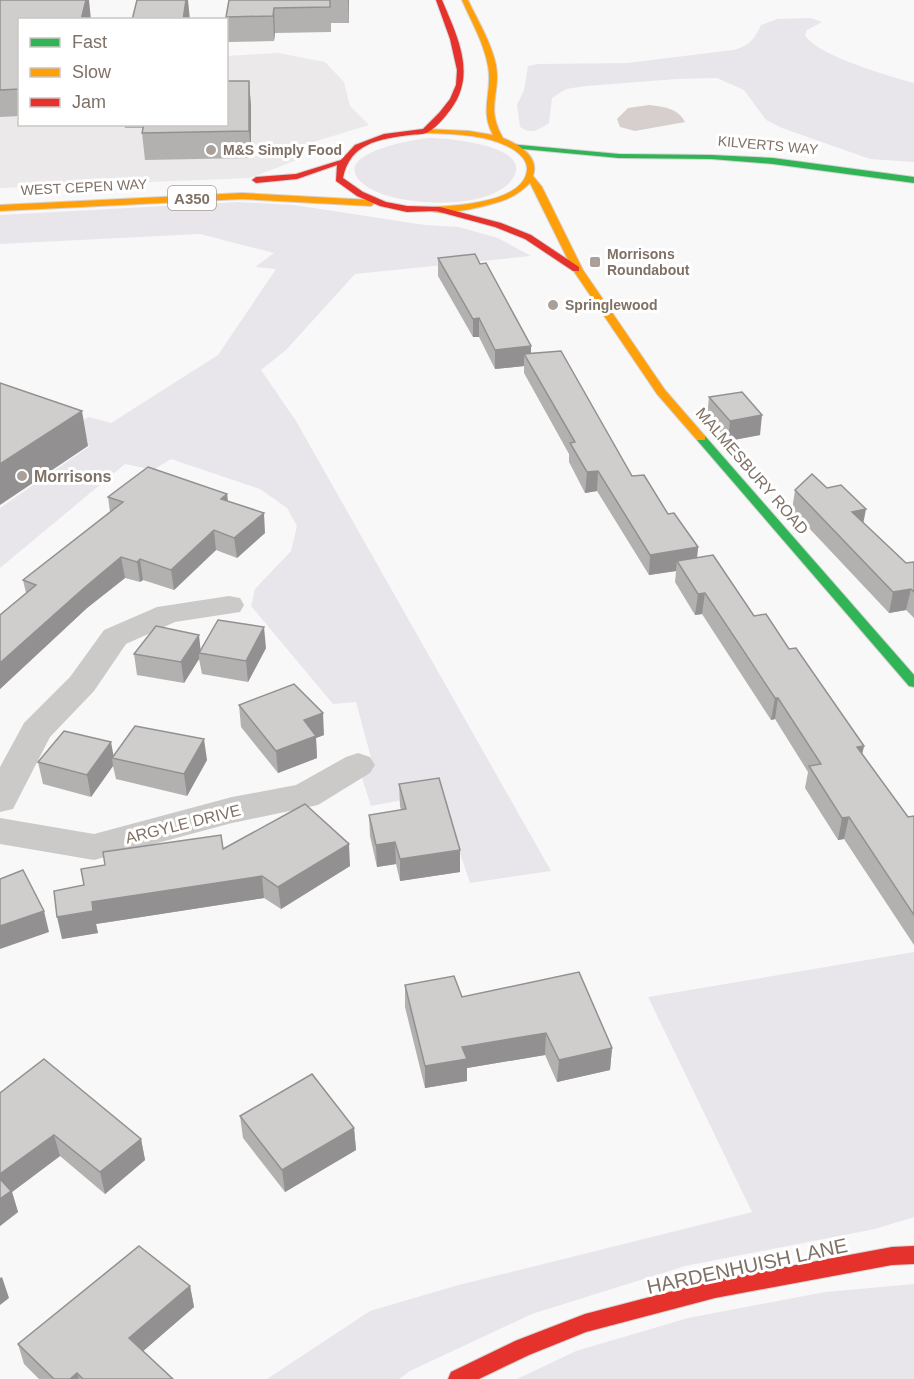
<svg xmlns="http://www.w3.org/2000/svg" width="914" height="1379" viewBox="0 0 914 1379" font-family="Arial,sans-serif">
  <rect width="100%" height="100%" fill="#f8f8f8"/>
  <polygon fill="#ebe9ea" points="278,53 325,62 344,82 350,106 369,125 310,143 297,160 250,178 0,188 0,68 19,67 20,124 226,124 227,56"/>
  <g fill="#e9e6eb">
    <path d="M 811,18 L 822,22 L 807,30 L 805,35 C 815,55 892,77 914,83 L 914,162 L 870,159 L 782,128 L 766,120 L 744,90 L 717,78 L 677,79 L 586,86 L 566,89 L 552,98 L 549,123 C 538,130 531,135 520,127 L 517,105 L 524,90 L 528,66 L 538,64 L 627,63 L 733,50 C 749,46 754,40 761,25 L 777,19 Z"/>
    <path d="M 430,138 C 446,138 534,145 513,178 C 492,212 395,207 366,186 C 323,155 413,139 430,138 Z"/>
    <polygon points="238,202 294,205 425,225 459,227 498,238 531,256 355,274 286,350 261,370 296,421 551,871 470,883 440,793 371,806 362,778 373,765 356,702 333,704 251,606 255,589 291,551 297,526 287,508 260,489 171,459 153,470 125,464 0,568 0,508 90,446 2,415 73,426 89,417 111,423 218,355 276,269 255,267 274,253 200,234 0,244 0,215"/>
    <polygon points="914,952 914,1217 875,1229 685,1266 532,1314 410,1371 399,1379 267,1379 370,1311 455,1286 752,1212 648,997"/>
    <polygon points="914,1284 914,1379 517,1379 576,1351 688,1318 825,1292"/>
  </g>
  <path fill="#d6cfcd" d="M 649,105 C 664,107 678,108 685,122 L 635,131 L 620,127 L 617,119 L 628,108 Z"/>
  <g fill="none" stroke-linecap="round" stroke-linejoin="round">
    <defs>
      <g id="fast">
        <polygon points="509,144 619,154 711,155 773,158 914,177 914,183 773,164 711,159 619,158 512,148 508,146"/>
        <polygon points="701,435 705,436 914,675 914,687 909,686 697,440 697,436"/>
      </g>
      <g id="slow">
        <path d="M 462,0 L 468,0 C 478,21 491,42 496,65 C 501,95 485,107 503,138 C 518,144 540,156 533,176 L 542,187 L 583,270 L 665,390 L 705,436 L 705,440 L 697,440 L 657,394 L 573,270 L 530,183 C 523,190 516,195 507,199 C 492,205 441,218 429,210 L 433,207 C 457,206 524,202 527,170 C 528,159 516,150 507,146 C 482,134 452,134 425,133 L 421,131 L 425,129 L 469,131 L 493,135 C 479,109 493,93 488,66 C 484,43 471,21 462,0 Z"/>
        <polygon points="242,193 371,200 375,203 371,206 242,199 0,211 0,205"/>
      </g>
      <g id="jam">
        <path d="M 436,0 L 442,0 C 457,36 477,74 451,109 C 445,117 437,127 428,132 C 424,135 416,134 410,135 C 379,139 350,143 343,178 L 363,192 L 386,202 L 407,206 L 440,207 L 501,223 L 531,235 L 579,267 L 579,271 L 573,271 L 525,239 L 495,227 L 436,211 L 407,212 L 380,206 L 357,196 L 336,181 L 337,165 L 297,179 L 256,183 L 252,180 L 256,177 L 296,174 L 341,160 L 355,145 L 384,134 L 423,129 L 439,113 L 450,99 L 456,85 L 457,70 L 450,39 Z"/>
        <polygon points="914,1246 914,1264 892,1265 715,1298 586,1332 529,1355 479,1379 448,1379 451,1372 515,1341 585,1314 715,1280 892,1247"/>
      </g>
    </defs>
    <use href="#fast" stroke="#d5d4d3" stroke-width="2"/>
    <use href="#slow" stroke="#d5d4d3" stroke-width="2"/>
    <use href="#jam" stroke="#d5d4d3" stroke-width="2"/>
    <g fill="#cbcac9" fill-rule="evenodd">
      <polygon points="229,596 240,598 244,605 240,612 175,622 126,644 94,691 50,737 13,809 0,812 0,767 24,723 70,677 104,630 157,607"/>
      <polygon points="358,753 370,757 375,765 370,773 318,805 232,823 94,860 0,844 0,818 94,834 232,797 296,785 346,757"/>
    </g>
    <use href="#fast" fill="#30b455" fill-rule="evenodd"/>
    <use href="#slow" fill="#ff9f0a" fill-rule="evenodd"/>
    <use href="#jam" fill="#e5322d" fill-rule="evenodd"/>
  </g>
  <g fill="#b3b1b0">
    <polygon points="0,0 92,18 91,20 20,20 20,116 0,117"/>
    <polygon points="229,0 349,0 349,23 331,23 331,32 275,33 274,41 228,42 226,17"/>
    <polygon points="249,81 251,107 251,158 145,160 142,133 143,128 125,128 124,124 226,124"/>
    <polygon points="438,258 531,346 531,354 632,476 698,547 697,558 754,616 789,649 864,746 862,754 908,817 914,816 914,945 844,839 838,840 805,788 808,772 775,719 771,720 702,614 695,615 675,582 676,571 649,575 597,491 585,493 569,462 569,454 524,373 524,366 495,369 479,337 473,337 438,276"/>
    <polygon points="709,397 760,435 728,441 707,417"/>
    <polygon points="795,490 863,523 906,563 914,562 914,618 906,610 889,613 792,510"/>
    <polygon points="227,494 228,501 265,533 237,558 216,550 174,590 143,580 140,582 125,578 87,608 0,689 0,615 26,593 23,580 110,512 108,497"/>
    <polygon points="266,648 248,682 202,674 199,659 184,683 137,675 134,654 201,650"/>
    <polygon points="239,705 324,735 316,738 317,758 278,773 241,727"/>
    <polygon points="114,755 207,760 187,796 116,779 113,766 91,797 43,784 38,762"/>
    <polygon points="399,784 460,872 400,881 396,864 377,867 370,836 369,815 401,810 400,806"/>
    <polygon points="223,849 350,866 281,909 264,898 96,924 98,933 62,939 84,885"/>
    <polygon points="405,985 462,997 612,1048 610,1070 557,1082 545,1055 467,1068 467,1081 425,1088 405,1007"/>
    <polygon points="0,1093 141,1139 145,1160 105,1194 60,1156 12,1192 18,1212 0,1226"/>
    <polygon points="240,1116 354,1128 356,1150 285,1192 243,1138"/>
    <polygon points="190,1286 194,1307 143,1351 173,1379 39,1379 24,1364 18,1344"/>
  </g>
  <g fill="#929090">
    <polygon points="79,0 89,0 91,20 81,20"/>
    <polygon points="186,0 188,0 190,20 183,20"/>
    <polygon points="348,0 349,0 349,23"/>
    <polygon points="274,8 275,33 274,41 273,16"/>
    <polygon points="249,81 251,107 251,158 249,131"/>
    <polygon points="479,318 479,337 473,337 473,319"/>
    <polygon points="531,346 531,365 524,354 524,366 495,369 495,350"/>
    <polygon points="82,411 88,446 0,505 0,464"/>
    <polygon points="762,415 760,435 728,441 730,421"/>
    <polygon points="598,471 597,491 585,493 587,472"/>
    <polygon points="227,494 229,514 221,499"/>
    <polygon points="866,509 862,530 852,512"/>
    <polygon points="264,513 265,533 237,558 234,538"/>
    <polygon points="214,530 216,550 174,590 171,570"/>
    <polygon points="698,547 696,568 677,561 676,571 649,575 650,555"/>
    <polygon points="121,557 125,578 87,608 0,689 0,663 84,588"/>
    <polygon points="140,559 143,580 140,582 137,562"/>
    <polygon points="911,589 906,610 889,613 893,592"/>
    <polygon points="705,593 702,614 695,615 698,594"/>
    <polygon points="264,627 266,648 248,682 246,661"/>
    <polygon points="199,635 201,654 199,653 199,659 184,683 181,662"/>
    <polygon points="775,698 778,698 775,719 771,720"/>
    <polygon points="323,713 324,735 316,738 317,758 278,773 276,751 304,720"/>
    <polygon points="204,739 207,760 187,796 184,774"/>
    <polygon points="111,742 114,758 112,758 113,766 91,797 87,775"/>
    <polygon points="864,746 859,767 857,747"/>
    <polygon points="849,817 844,839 838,840 842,818"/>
    <polygon points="395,842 396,864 377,867 376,845"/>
    <polygon points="349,844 350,866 281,909 278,887"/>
    <polygon points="460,850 460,872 400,881 400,859"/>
    <polygon points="262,876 264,898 96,924 98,933 62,939 57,917 92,902"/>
    <polygon points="44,911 49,932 0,949 0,926"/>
    <polygon points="546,1033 545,1055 467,1068 467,1081 425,1088 425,1066 462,1047"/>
    <polygon points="612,1048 610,1070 557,1082 559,1060"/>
    <polygon points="354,1128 356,1150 285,1192 282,1170"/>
    <polygon points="54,1135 60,1156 12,1192 18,1212 0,1226 0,1174"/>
    <polygon points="141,1139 145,1160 105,1194 100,1172"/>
    <polygon points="2,1277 9,1298 0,1305 0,1278"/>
    <polygon points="190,1286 194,1307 134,1359 129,1338"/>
    <polygon points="77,1373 79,1379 70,1379"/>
  </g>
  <g fill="#d0cecd" stroke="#929090" stroke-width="1.5">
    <polygon points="0,0 86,0 81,20 20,20 20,89 0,90"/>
    <polygon points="137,0 186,0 183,20 132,20"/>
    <polygon points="229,0 330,0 330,7 274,8 273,16 226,17"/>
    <polygon points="226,81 249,81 249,131 142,133 144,124 226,124"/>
    <polygon points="475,254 480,264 486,263 531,346 495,350 479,318 473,319 438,258"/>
    <polygon points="561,351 632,476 644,475 668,514 674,513 698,547 650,555 598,471 587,472 570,443 575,442 524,354"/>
    <polygon points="0,383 82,411 0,464"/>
    <polygon points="742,392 762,415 730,421 709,397"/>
    <polygon points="148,467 227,494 221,499 264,513 234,538 214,530 171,570 140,559 137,562 121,557 84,588 0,663 0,615 36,585 23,580 123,502 108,497"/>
    <polygon points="812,474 827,488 841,485 866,509 852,512 906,563 914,562 914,592 911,589 893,592 795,490"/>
    <polygon points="713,555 754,616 766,614 789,649 796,648 864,746 857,747 908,817 914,816 914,915 849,817 842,818 809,766 821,764 778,698 775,698 705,593 698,594 677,561"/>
    <polygon points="218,620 264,627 246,661 199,653"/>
    <polygon points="156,626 199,635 181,662 134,654"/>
    <polygon points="294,684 323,713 304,720 316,736 276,751 239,705"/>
    <polygon points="135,726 204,739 184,774 112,758"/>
    <polygon points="64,731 111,742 87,775 38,762"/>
    <polygon points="439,778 460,850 400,859 395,842 376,845 369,815 406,809 399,784"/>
    <polygon points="305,804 349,844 278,887 262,876 92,902 93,911 57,917 54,891 84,885 81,869 105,865 103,852 221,835 223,849"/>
    <polygon points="23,870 44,911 0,926 0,879"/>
    <polygon points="579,972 612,1048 559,1060 546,1033 462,1047 467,1059 425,1066 405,985 454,976 462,997"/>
    <polygon points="44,1059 141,1139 100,1172 54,1135 0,1174 0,1093"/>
    <polygon points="312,1074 354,1128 282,1170 240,1116"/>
    <polygon points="0,1179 11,1191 0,1199"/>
    <polygon points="139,1246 190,1286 129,1338 173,1379 83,1379 77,1373 70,1379 54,1379 18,1344"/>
  </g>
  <g fill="#aaa099" stroke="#fff" stroke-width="2">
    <circle cx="211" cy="150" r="6"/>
    <rect x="589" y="256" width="12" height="12" rx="3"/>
    <circle cx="553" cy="305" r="6"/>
    <circle cx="22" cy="476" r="6"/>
  </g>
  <g text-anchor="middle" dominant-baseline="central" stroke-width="6" stroke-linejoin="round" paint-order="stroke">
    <g font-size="14" fill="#807166" stroke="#fff">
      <text transform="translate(768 145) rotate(5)">KILVERTS WAY</text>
      <text transform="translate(84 187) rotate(-3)">WEST CEPEN WAY</text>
    </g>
    <g font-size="14" font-weight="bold" fill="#807166" stroke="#fff" text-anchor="start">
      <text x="223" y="150">M&amp;S Simply Food</text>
      <text x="607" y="254">Morrisons<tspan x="607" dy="16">Roundabout</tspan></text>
      <text x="565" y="305">Springlewood</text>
    </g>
    <rect fill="#fff" stroke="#a69c94" stroke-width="1.5" x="168" y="186" width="48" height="24" rx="4.5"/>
    <g font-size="15" font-weight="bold" fill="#807166">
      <text x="192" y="198">A350</text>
    </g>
    <g font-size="16" fill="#807166" stroke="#fff">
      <text transform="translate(752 471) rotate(49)">MALMESBURY ROAD</text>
      <text transform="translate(183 824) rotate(-14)">ARGYLE DRIVE</text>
    </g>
    <g font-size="16" font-weight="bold" fill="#807166" stroke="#fff" text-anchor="start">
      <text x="34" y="476">Morrisons</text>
    </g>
    <g font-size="20" fill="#807166" stroke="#fff">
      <text transform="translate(747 1266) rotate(-12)">HARDENHUISH LANE</text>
    </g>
  </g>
  <rect x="18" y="18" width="210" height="108" fill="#ffffff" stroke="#ccc6c2" stroke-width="1.5"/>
  <rect x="30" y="38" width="30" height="9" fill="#30b455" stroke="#ccc6c2" stroke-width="1.5"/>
  <text x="72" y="48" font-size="18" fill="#807166">Fast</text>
  <rect x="30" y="68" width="30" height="9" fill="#ff9f0a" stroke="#ccc6c2" stroke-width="1.5"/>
  <text x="72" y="78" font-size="18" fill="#807166">Slow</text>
  <rect x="30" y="98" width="30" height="9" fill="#e5322d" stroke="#ccc6c2" stroke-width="1.5"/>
  <text x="72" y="108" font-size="18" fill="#807166">Jam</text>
</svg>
